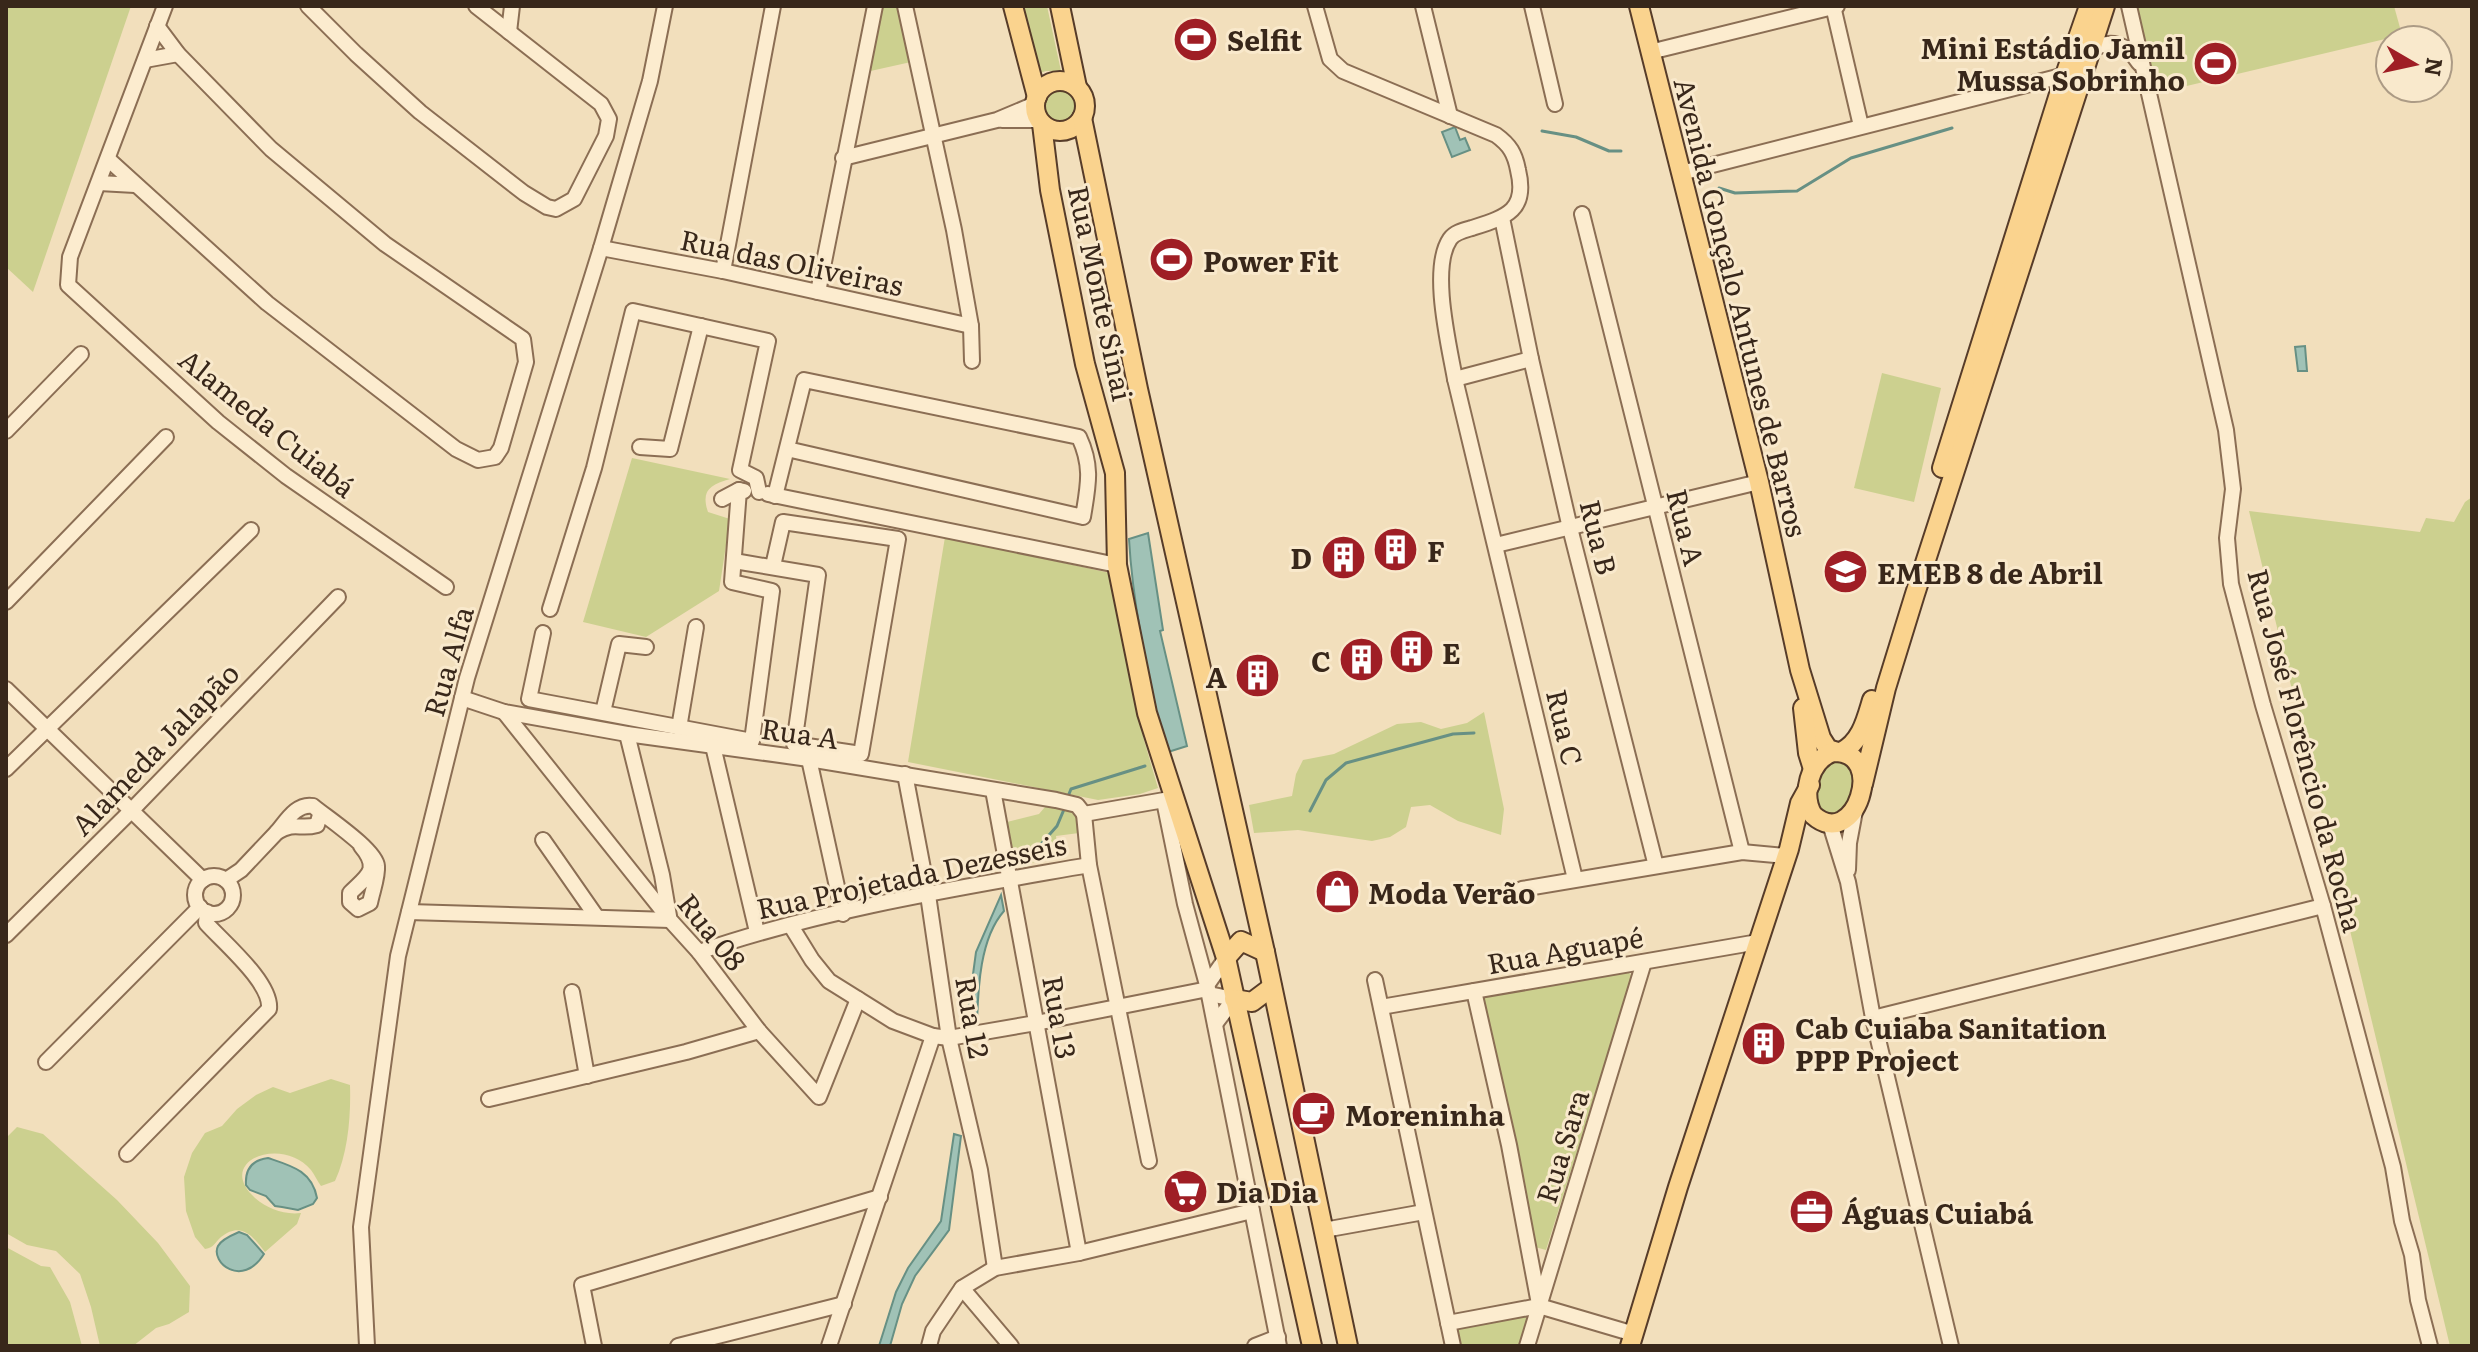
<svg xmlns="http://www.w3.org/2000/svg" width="2478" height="1352" viewBox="0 0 2478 1352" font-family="Literata,serif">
  <rect width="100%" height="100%" fill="#f2dfbc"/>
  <g fill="#ccd08f">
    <polygon points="6,6 131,6 33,292 6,267"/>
    <polygon points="879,6 898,6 911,62 866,72"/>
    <polygon points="1018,6 1047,6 1061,71 1046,71 1034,75"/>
    <polygon points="2137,6 2394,6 2402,35 2157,93"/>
    <circle cx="1060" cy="106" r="17"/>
    <polygon points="1882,373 1941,388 1914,502 1854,488"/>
    <path d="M 632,458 L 730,479 C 709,485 701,491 708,512 L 730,519 L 719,591 L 646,637 L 583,622 Z"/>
    <polygon points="2472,497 2472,1346 2450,1346 2249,511 2420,532 2426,518 2454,522 2465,502"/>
    <polygon points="945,537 1110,573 1144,740 1158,788 1140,794 1098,800 908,762"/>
    <polygon points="1484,712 1504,809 1501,835 1458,821 1430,805 1411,807 1406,827 1390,837 1372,841 1298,830 1254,833 1249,805 1292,796 1296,774 1303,760 1334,754 1397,724 1421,722 1441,729 1467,723"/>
    <path d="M 1834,758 L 1855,769 C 1854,779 1855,793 1851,801 C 1834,838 1792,794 1834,758 Z"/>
    <polygon points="1059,806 1077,815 1079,833 1056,836 1059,858 1013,866 1007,822 1039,814 1045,807"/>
    <polygon points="1627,971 1632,976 1546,1250 1535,1247 1482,994"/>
    <path d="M 331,1079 L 350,1085 C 351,1116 348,1153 335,1181 L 321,1186 C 317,1181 315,1175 311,1170 C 282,1135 214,1161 255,1198 C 268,1209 284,1215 301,1213 L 297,1224 L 265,1252 C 253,1236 241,1221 221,1237 C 214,1243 215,1247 205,1249 L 195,1237 L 186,1211 L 184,1177 L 192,1153 L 205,1133 L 222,1126 L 237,1109 L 256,1095 L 273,1087 L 290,1093 Z"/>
    <polygon points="17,1127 43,1134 117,1200 158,1243 190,1286 189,1312 169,1324 156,1328 133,1346 100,1346 91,1307 80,1274 56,1251 27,1245 6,1233 6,1138"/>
    <polygon points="6,1247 41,1266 50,1267 70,1302 82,1346 6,1346"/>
    <polygon points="1526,1314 1529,1317 1520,1346 1456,1346 1452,1329"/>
  </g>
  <g fill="#a0c2b6" stroke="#679084" stroke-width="2">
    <polygon points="1455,127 1460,140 1465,138 1470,150 1452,157 1442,132"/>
    <polygon points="2305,346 2307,371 2298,371 2295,347"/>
    <path d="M 1148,533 L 1163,630 L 1160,631 L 1187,746 L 1165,753 C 1150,682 1133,611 1129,539 Z"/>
    <path d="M 1001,895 L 1004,911 C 980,938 978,988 977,1023 L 966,1026 L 976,952 Z"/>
    <polygon points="954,1134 961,1136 949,1230 915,1276 902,1304 890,1346 879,1346 896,1292 908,1268 941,1221"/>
    <path d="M 268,1158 C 292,1166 312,1171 317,1198 L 313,1204 L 298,1210 L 282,1207 L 275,1206 L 266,1196 L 250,1190 L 246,1185 C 245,1170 252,1160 268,1158 Z"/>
    <path d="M 239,1232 L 247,1235 L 264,1254 C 242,1289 210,1262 218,1246 C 221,1240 232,1235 239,1232 Z"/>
  </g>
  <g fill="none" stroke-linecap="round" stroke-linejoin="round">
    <g stroke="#679084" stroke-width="3">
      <polyline points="1542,131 1576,137 1609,151 1621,151"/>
      <polyline points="1719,188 1735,193 1797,191 1851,158 1952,128"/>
      <polyline points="1067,799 1071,789 1145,766"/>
      <polyline points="1310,811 1326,780 1346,763 1453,734 1474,733"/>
      <polyline points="1026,861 1057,826 1065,807"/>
    </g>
    <defs>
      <g id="minor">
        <polyline points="165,6 70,257 68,285 218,422 286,476 446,587"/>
        <polyline points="308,6 356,54 420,112 524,193 547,207 556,209 574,199 606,136 609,119 601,104 476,6"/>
        <polyline points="905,6 954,230 971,326 972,361"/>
        <path d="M 1315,6 L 1330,59 L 1343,71 L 1496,135 C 1510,145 1515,154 1518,170 C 1528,211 1506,217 1472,228 C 1465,230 1455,232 1450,239 C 1430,268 1449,345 1455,379 L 1575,879"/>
        <polyline points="1423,6 1450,116"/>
        <polyline points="1532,6 1555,104"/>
        <polyline points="1833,6 1861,126"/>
        <polyline points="2129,6 2226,430 2233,489 2227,538 2231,584 2263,705 2323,906 2393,1167 2402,1221 2412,1255 2418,1300 2430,1346"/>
        <polyline points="509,32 512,6"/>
        <path d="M 2090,51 C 2110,38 2126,43 2139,63"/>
        <polyline points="1650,52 1837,6"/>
        <polyline points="145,60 178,54"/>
        <polyline points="1002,120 1040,120"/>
        <polyline points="843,158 997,120 1035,104"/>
        <polyline points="109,160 267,303 456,449 478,460 495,457 501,448 526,362 523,339 385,244 271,149 178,54 157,26"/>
        <polyline points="1681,173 2065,75"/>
        <polyline points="99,183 135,185"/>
        <polyline points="1582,214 1742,852"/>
        <polyline points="1502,218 1531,359 1570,528 1656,866"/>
        <polyline points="601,248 723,271 971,326"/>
        <polyline points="723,271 773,6"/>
        <polyline points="818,292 875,6"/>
        <polyline points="1455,379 1531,359"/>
        <polyline points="6,431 81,354"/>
        <polyline points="640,447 670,449 701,326"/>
        <polyline points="768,494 1117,565"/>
        <path d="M 775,496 L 804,380 L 1079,437 C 1093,467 1088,486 1083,517 L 787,449"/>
        <polyline points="722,499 739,490 744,491"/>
        <polyline points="1496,545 1759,482"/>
        <polyline points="734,561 818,575 794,744 861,754 898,539 783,522 773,566"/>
        <polyline points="6,602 166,437"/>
        <polyline points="550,609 594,468 633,311 768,341 740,470 756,478 759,492"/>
        <polyline points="543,633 529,699 752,741 772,591 732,582 739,490"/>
        <polyline points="6,689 203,880"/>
        <polyline points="462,698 504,712 627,734 809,759 1056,800 1077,805 1084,814"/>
        <polyline points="504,712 670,920 699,952 759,1031 819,1097 858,999"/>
        <polyline points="603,712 619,644 646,647"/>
        <polyline points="679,728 696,627"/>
        <polyline points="627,734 662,875 669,916"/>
        <polyline points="713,746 757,932"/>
        <polyline points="809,759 843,914"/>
        <polyline points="6,769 251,530"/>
        <polyline points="905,774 928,895 949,1038 980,1170 995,1268"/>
        <polyline points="993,790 1079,1253"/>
        <polyline points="1164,801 1185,904 1207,985 1279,1346"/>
        <path d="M 318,810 L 320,815 L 317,825 C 299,830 296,821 277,832 C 287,820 297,803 313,806 C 326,817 376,850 377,866 C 378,877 372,892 370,903 L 358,909 L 350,902 L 350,893 C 367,876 381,870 361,846"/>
        <polyline points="1084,814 1089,865 1149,1161"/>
        <polyline points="1084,814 1170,799"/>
        <polyline points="1830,824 1848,882 1873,1018 1951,1346"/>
        <polyline points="543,840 596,916"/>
        <polyline points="1848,870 1849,843 1855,811"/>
        <circle cx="214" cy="895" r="19"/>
        <polyline points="226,880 241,870 277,832"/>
        <polyline points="1522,889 1742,852 1786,856"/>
        <polyline points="409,912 670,920"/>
        <polyline points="791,926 812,960 829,981 893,1021 933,1036 949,1038 1036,1023 1208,989"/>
        <polyline points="6,935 130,812 338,597"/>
        <path d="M 699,952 C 824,909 959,888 1089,865"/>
        <polyline points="1375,980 1453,1346"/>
        <polyline points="1207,985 1226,958"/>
        <polyline points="1474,991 1509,1145 1539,1304"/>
        <polyline points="572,992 587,1076"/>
        <polyline points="1209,994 1234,999 1215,1024"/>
        <polyline points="1381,1007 1758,942"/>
        <polyline points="1873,1018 2323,906"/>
        <polyline points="46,1062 200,907"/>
        <polyline points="489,1099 686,1052 759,1031"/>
        <path d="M 127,1154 L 269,1009 C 272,983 224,943 206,923 L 207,912"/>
        <polyline points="1324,1230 1424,1212"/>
        <polyline points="962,1288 1011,1346"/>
        <polyline points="1448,1323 1539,1306 1634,1334"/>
        <polyline points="367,1346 361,1227 398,956 467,678 601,248 650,81 665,6"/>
        <polyline points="594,1346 582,1285 880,1197"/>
        <polyline points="678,1346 844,1304"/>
        <polyline points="829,1346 933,1036"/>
        <polyline points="929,1346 933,1331 962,1288 995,1268 1079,1253 1252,1211"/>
        <polyline points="1255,1346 1278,1337"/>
        <polyline points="1527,1346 1644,962"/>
      </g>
      <g id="major">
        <polyline points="1013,6 1037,97"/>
        <polyline points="1060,6 1077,87"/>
        <polyline points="1639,6 1759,482 1800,670 1821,738 1828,749 1838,752"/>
        <circle cx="1060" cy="106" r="25"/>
        <polyline points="1082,118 1138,389 1265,952 1348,1346"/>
        <polyline points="1042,124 1050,190 1085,364 1115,473 1117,565 1147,713 1226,958 1312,1346"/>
        <polyline points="1942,468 2065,75 2089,6"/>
        <polyline points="1803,708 1808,753 1813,769"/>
        <path d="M 1833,752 C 1889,750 1855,853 1813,815 C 1801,795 1809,760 1833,752 Z"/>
        <path d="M 1841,752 C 1861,742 1866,720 1872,700"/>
        <polyline points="1863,784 1886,688 1915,594 2105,6"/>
        <polyline points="1226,958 1241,941 1265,952"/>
        <polyline points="1234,999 1252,1002 1272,987"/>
        <polyline points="1630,1346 1678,1187 1789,849 1800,803 1810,785"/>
      </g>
    </defs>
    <use href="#minor" stroke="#8b6e54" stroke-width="18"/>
    <use href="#major" stroke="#573c29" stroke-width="22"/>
    <use href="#minor" stroke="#fceccf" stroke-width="14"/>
    <use href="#major" stroke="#fad38e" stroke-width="18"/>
  </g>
  <defs>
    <symbol id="stadium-disc" viewBox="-11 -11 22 22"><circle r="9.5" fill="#9f1e25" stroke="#f9e9cc"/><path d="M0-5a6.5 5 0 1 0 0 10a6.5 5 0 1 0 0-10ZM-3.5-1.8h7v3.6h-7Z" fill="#fff"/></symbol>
    <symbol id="building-disc" viewBox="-11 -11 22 22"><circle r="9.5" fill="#9f1e25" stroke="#f9e9cc"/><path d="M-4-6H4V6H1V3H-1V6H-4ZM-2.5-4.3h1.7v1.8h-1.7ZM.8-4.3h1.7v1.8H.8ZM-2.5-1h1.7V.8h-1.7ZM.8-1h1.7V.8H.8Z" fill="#fff"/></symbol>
    <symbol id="school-disc" viewBox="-11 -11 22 22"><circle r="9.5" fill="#9f1e25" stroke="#f9e9cc"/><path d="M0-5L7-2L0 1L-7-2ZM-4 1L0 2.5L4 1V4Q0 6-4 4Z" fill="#fff"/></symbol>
    <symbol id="shop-disc" viewBox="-11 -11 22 22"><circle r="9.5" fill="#9f1e25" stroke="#f9e9cc"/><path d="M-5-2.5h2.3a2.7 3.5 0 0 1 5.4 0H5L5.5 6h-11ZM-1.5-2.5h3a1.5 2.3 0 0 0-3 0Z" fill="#fff"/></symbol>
    <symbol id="cafe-disc" viewBox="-11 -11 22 22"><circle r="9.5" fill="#9f1e25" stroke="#f9e9cc"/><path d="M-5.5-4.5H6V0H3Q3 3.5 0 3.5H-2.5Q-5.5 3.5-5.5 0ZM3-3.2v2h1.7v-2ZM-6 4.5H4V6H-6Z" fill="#fff"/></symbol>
    <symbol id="supermarket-disc" viewBox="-11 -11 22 22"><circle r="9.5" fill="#9f1e25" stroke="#f9e9cc"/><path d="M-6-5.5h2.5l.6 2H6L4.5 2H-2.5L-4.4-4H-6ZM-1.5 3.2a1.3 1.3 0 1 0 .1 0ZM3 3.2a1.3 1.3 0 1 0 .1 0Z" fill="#fff"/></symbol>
    <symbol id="office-disc" viewBox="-11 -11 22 22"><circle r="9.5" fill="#9f1e25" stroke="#f9e9cc"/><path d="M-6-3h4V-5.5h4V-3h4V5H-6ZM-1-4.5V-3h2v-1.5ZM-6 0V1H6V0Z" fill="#fff"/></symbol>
  </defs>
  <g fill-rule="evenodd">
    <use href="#stadium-disc" x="1170" y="14" width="51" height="51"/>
    <use href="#stadium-disc" x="2190" y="38" width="51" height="51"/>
    <use href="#stadium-disc" x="1146" y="234" width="51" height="51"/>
    <use href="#building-disc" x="1370" y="524" width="51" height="51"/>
    <use href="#building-disc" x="1318" y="532" width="51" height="51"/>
    <use href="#school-disc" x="1820" y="546" width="51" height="51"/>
    <use href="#building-disc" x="1386" y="626" width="51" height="51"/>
    <use href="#building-disc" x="1336" y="634" width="51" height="51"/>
    <use href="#building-disc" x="1232" y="650" width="51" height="51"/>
    <use href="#shop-disc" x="1312" y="866" width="51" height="51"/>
    <use href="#building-disc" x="1738" y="1018" width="51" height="51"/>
    <use href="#cafe-disc" x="1288" y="1088" width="51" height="51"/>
    <use href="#supermarket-disc" x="1160" y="1166" width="51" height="51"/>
    <use href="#office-disc" x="1786" y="1186" width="51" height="51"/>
  </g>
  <g text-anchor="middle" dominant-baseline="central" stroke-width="6" stroke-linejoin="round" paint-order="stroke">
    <g font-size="28" font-weight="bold" fill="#38271a" stroke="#f9e9cc" text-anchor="start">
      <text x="1227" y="39">Selfit</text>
      <text x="2185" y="47" text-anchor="end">Mini Estádio Jamil<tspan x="2185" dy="32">Mussa Sobrinho</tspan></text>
      <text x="1203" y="260">Power Fit</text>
      <text x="1427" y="550">F</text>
      <text x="1312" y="557" text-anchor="end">D</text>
      <text x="1877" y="572">EMEB 8 de Abril</text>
      <text x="1442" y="652">E</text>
      <text x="1331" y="660" text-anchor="end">C</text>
      <text x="1227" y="676" text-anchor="end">A</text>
      <text x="1368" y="892">Moda Verão</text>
      <text x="1795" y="1027">Cab Cuiaba Sanitation<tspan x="1795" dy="32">PPP Project</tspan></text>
      <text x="1345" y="1114">Moreninha</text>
      <text x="1216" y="1191">Dia Dia</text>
      <text x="1842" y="1212">Águas Cuiabá</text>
    </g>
    <g font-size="28" fill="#38271a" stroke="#f9e9cc">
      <text transform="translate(792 261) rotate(12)">Rua das Oliveiras</text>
      <text transform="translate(1102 293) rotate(78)">Rua Monte Sinai</text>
      <text transform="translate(1742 307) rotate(76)">Avenida Gonçalo Antunes de Barros</text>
      <text transform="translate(268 422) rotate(39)">Alameda Cuiabá</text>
      <text transform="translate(1687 527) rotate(76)">Rua A</text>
      <text transform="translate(1600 537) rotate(76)">Rua B</text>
      <text transform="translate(447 661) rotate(-74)">Rua Alfa</text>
      <text transform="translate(1566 727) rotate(77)">Rua C</text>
      <text transform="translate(800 732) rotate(8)">Rua A</text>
      <text transform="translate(154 748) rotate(-46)">Alameda Jalapão</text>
      <text transform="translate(2307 750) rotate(75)">Rua José Florêncio da Rocha</text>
      <text transform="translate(911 875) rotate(-12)">Rua Projetada Dezesseis</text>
      <text transform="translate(713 931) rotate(51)">Rua 08</text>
      <text transform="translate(1565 949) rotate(-10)">Rua Aguapé</text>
      <text transform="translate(974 1017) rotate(80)">Rua 12</text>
      <text transform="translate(1061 1017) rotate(80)">Rua 13</text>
      <text transform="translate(1561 1146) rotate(-73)">Rua Sara</text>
    </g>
  </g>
  <rect width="2478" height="1352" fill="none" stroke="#38271a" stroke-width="16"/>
  <g transform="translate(2414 64) rotate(99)"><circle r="38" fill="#f9e9cc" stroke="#ac9b85" stroke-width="2"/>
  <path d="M0-6L14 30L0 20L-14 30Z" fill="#9f1e25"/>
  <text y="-12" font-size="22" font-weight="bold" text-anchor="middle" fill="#38271a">N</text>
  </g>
</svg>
